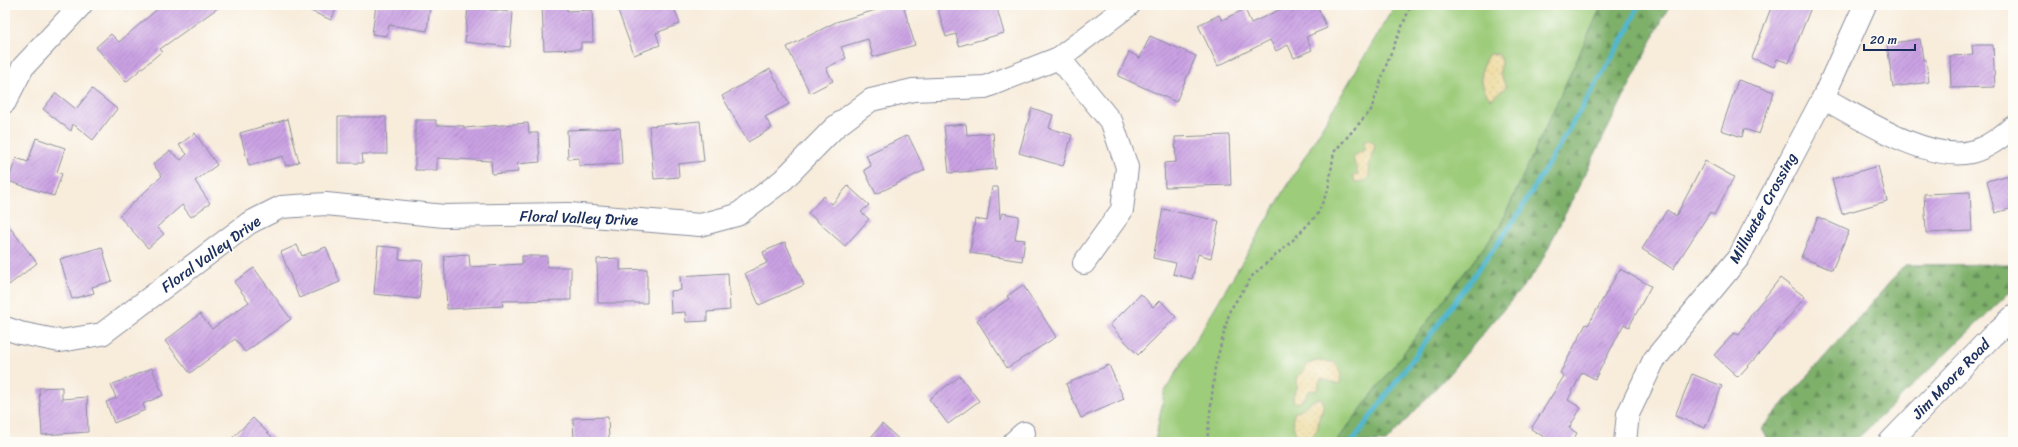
<svg xmlns="http://www.w3.org/2000/svg" width="2018" height="447" viewBox="0 0 2018 447" font-family="Sriracha,sans-serif">
  <defs>
    <pattern id="forest-firs" width="22" height="20" patternUnits="userSpaceOnUse"><rect width="22" height="20" fill="#7eb06a"/><path d="M5 1l3.5 6h-7zM16 11l3.5 6h-7z" fill="#66905a"/></pattern>
    <pattern id="sand-dots" width="8" height="8" patternUnits="userSpaceOnUse"><rect width="8" height="8" fill="#eeda9e"/><path d="M2 2h.1M6 6h.1" fill="none" stroke="#ccbb8a" stroke-width="1.8" stroke-linecap="round"/></pattern>
    <pattern id="building-hatch" width="6" height="6" patternUnits="userSpaceOnUse"><rect width="6" height="6" fill="#cba2e4"/><path d="M-1 1l2-2M0 6l6-6M5 7l2-2" fill="none" stroke="#a484bc"/></pattern>
  </defs>
  <rect width="100%" height="100%" fill="#fdfcf7"/>
  <filter id="ink" filterUnits="userSpaceOnUse"><feTurbulence type="fractalNoise" baseFrequency=".025" numOctaves="2"/><feDisplacementMap in="SourceGraphic" scale="8" xChannelSelector="R" yChannelSelector="G"/><feConvolveMatrix kernelMatrix="1 2 1 2 8 2 1 2 1" color-interpolation-filters="sRGB"/></filter>
  <filter id="wash" filterUnits="userSpaceOnUse"><feTurbulence type="fractalNoise" baseFrequency=".012" numOctaves="4" result="noise"/><feDisplacementMap in="SourceGraphic" scale="16" xChannelSelector="R" yChannelSelector="G"/><feGaussianBlur stdDeviation="0.9" result="paint"/><feColorMatrix in="noise" values="0 0 0 0 0 0 0 0 0 0 0 0 0 0 0 0 0 1.4 0 .05"/><feComposite in="paint" operator="in"/></filter>
  <g filter="url(#wash)">
    <rect width="100%" height="100%" fill="#f8ecdb"/>
    <polygon fill="#9dcc7a" stroke="#5c7e6c" points="1395,5 1602,5 1500,226 1336,442 1155,442 1164,393"/>
    <g fill="url(#forest-firs)" stroke="#4c7064">
      <polygon points="1602,5 1672,5 1667,10 1537,270 1448,375 1386,442 1336,442 1500,226"/>
      <polygon points="2013,264 2013,289 1854,442 1769,442 1762,428 1905,265"/>
    </g>
    <g fill="url(#sand-dots)" stroke="#84847e">
      <path d="M 1489,54 L 1498,54 L 1501,59 L 1500,73 L 1506,87 L 1491,99 C 1479,88 1479,67 1489,54 Z"/>
      <path d="M 1369,140 L 1373,142 L 1375,146 C 1373,152 1371,157 1370,163 C 1368,175 1373,182 1355,182 L 1353,176 L 1358,175 C 1358,168 1352,162 1354,156 L 1364,150 L 1364,141 Z"/>
      <path d="M 1316,361 L 1334,362 C 1340,369 1343,376 1339,384 L 1321,379 L 1317,390 L 1309,391 L 1304,399 L 1298,403 L 1293,401 L 1293,395 L 1297,388 L 1297,378 L 1308,364 Z"/>
      <path d="M 1321,398 L 1324,403 L 1317,430 L 1309,438 L 1301,439 C 1292,432 1293,423 1294,413 C 1305,409 1309,400 1321,398 Z"/>
    </g>
    <g fill="none" stroke-linecap="round" stroke-linejoin="round">
      <polyline stroke="#51b7cf" stroke-width="5" points="1352,442 1516,218 1630,27 1638,5"/>
    </g>
    <g id="blocks">
      <g fill="url(#building-hatch)">
        <polygon points="162,5 222,5 160,49 162,51 126,82 96,47 111,34 119,42"/>
        <polygon points="297,5 338,5 331,20"/>
        <polygon points="376,5 430,6 427,31 389,25 387,36 372,34"/>
        <polygon points="468,5 490,5 489,10 513,12 510,47 465,42"/>
        <polygon points="542,5 567,5 567,11 592,10 593,42 581,42 581,49 544,50"/>
        <polygon points="616,5 673,5 680,24 656,33 660,45 634,55"/>
        <polygon points="892,5 903,5 915,45 873,57 868,39 841,47 846,58 826,68 833,81 810,93 787,47 836,22"/>
        <polygon points="950,5 996,5 1004,33 959,46 956,34 946,37 938,9"/>
        <polygon points="1290,5 1304,5 1306,9 1317,5 1327,28 1306,37 1312,50 1294,58 1288,45 1276,51 1270,40 1218,66 1198,25 1219,15 1222,20 1245,9 1251,23"/>
        <polygon points="1772,5 1812,5 1789,63 1777,59 1774,67 1752,58"/>
        <polygon points="1150,36 1196,56 1176,102 1118,76 1129,52 1140,58"/>
        <polygon points="1920,39 1923,60 1926,60 1929,82 1893,87 1887,44"/>
        <polygon points="1972,45 1993,45 1995,87 1951,88 1950,56 1973,55"/>
        <polygon points="770,69 789,104 765,117 772,128 748,142 722,96"/>
        <polygon points="1738,80 1774,92 1759,134 1744,129 1742,137 1721,130"/>
        <polygon points="92,89 117,109 93,140 73,124 71,131 43,109 56,93 76,109"/>
        <polygon points="1032,108 1053,115 1049,128 1072,135 1063,166 1019,153"/>
        <polygon points="338,117 386,117 387,154 362,154 363,163 338,163"/>
        <polygon points="288,119 299,162 286,166 283,156 249,166 240,133"/>
        <polygon points="415,120 436,120 436,125 464,126 464,128 528,123 529,133 538,133 540,162 517,164 518,172 492,174 491,161 437,158 437,170 415,170"/>
        <polygon points="700,121 704,161 678,164 679,177 654,179 649,126"/>
        <polygon points="966,124 967,135 993,133 996,169 949,173 944,126"/>
        <polygon points="620,128 622,164 579,166 579,158 568,159 567,130"/>
        <polygon points="195,133 217,165 195,181 210,203 191,217 182,205 157,227 164,234 148,248 119,216 162,176 153,164 170,151 181,160 187,154 179,145"/>
        <polygon points="908,135 925,170 876,194 864,170 871,166 866,155"/>
        <polygon points="1229,135 1231,185 1165,187 1164,163 1176,162 1175,137"/>
        <polygon points="36,138 65,148 57,172 62,174 54,196 8,181 16,158 28,162"/>
        <polygon points="1705,161 1734,177 1714,215 1710,212 1673,269 1642,249 1667,210 1676,216"/>
        <polygon points="1878,166 1887,201 1842,214 1832,179"/>
        <polygon points="2013,174 2013,208 1995,213 1987,181"/>
        <polygon points="848,186 869,205 861,212 869,219 845,246 808,213 824,196 832,204"/>
        <polygon points="992,187 998,187 1000,219 1002,213 1019,216 1015,239 1025,240 1022,261 970,253 975,219 987,221"/>
        <polygon points="1970,192 1972,231 1926,233 1924,194"/>
        <polygon points="1163,209 1219,221 1211,258 1198,254 1192,279 1173,274 1176,263 1153,258"/>
        <polygon points="1818,217 1849,231 1832,270 1801,257"/>
        <polygon points="5,221 37,263 5,288"/>
        <polygon points="785,242 804,285 759,305 745,273 767,263 763,252"/>
        <polygon points="297,245 302,256 326,247 340,282 299,298 281,252"/>
        <polygon points="378,246 400,248 399,259 423,261 419,299 374,294"/>
        <polygon points="102,247 112,281 92,287 94,293 72,299 60,259"/>
        <polygon points="469,254 470,267 522,264 522,256 547,256 547,267 571,267 571,300 502,301 503,306 447,309 444,256"/>
        <polygon points="620,258 620,270 647,269 647,303 598,303 597,259"/>
        <polygon points="254,268 291,319 245,352 235,339 190,373 165,341 200,314 212,329 249,302 234,282"/>
        <polygon points="1620,269 1651,286 1629,327 1624,324 1595,379 1582,372 1568,400 1581,408 1569,428 1577,433 1572,442 1552,442 1531,429 1564,376 1560,373 1586,324 1588,325"/>
        <polygon points="728,273 730,310 707,312 707,321 686,322 685,312 671,313 670,291 681,290 680,276"/>
        <polygon points="1780,278 1805,297 1766,346 1738,377 1714,355 1734,333 1739,335 1751,315"/>
        <polygon points="1023,285 1056,337 1007,368 977,320 1009,299 1007,296"/>
        <polygon points="1141,294 1153,307 1160,300 1176,317 1138,355 1110,325"/>
        <polygon points="1109,365 1124,399 1081,418 1066,384"/>
        <polygon points="152,368 163,395 143,404 145,410 114,423 106,402 116,398 111,385"/>
        <polygon points="1692,374 1722,386 1705,428 1675,416"/>
        <polygon points="960,376 979,401 948,424 929,399"/>
        <polygon points="62,387 62,399 87,397 88,432 42,435 39,388"/>
        <polygon points="608,417 609,442 574,442 573,418"/>
        <polygon points="253,418 277,442 228,442"/>
        <polygon points="882,424 902,442 867,442"/>
      </g>
    </g>
  </g>
  <g filter="url(#ink)">
    <use href="#blocks" fill-opacity="0" stroke="#8a8e9c" stroke-width="1"/>
    <g fill="none" stroke-linecap="round" stroke-linejoin="round">
      <defs>
        <g id="minor">
          <polyline points="1059,58 1112,123 1127,167 1122,210 1084,263"/>
          <path d="M 1823,98 C 1861,118 1927,162 1971,152 C 1987,148 2000,138 2013,127"/>
          <polyline points="5,102 23,67 81,5"/>
          <polyline points="5,328 20,333 60,341 102,334 249,223 281,207 326,204 444,216 569,214 700,225 737,215 783,180 835,127 871,100 913,90 985,87 1059,58 1129,5"/>
          <polyline points="1014,442 1024,433"/>
          <polyline points="1625,442 1628,414 1654,360 1739,257 1823,98 1865,5"/>
          <polyline points="1890,442 1992,336 2013,317"/>
        </g>
      </defs>
      <use href="#minor" stroke="#8a8e9c" stroke-width="24"/>
      <polyline stroke="#8a8e9c" stroke-width="2.5" stroke-dasharray="3 3" stroke-linecap="butt" points="1207,442 1215,367 1230,310 1253,275 1293,240 1317,215 1328,190 1334,152 1371,110 1388,60 1411,5"/>
      <use href="#minor" stroke="#fff" stroke-width="22"/>
    </g>
  </g>
  <g text-anchor="middle" dominant-baseline="central" stroke-width="3" stroke-linejoin="round" paint-order="stroke">
    <g font-size="15" fill="#1b2f5e" stroke="#fdfcf7">
      <text transform="translate(1763 208) rotate(-61)">Millwater Crossing</text>
      <text transform="translate(579 218) rotate(2)">Floral Valley Drive</text>
      <text transform="translate(211 254) rotate(-36)">Floral Valley Drive</text>
      <text transform="translate(1951 379) rotate(-46)">Jim Moore Road</text>
    </g>
  </g>
  <rect width="2018" height="447" fill="none" stroke="#fdfcf7" stroke-width="20"/>
  <path d="M1864 44v6h51v-6" fill="none" stroke="#1b2f5e" stroke-width="2"/>
  <text x="1870" y="44" font-size="12" fill="#1b2f5e" stroke="#fdfcf7" stroke-width="3" paint-order="stroke">20 m</text>
</svg>
